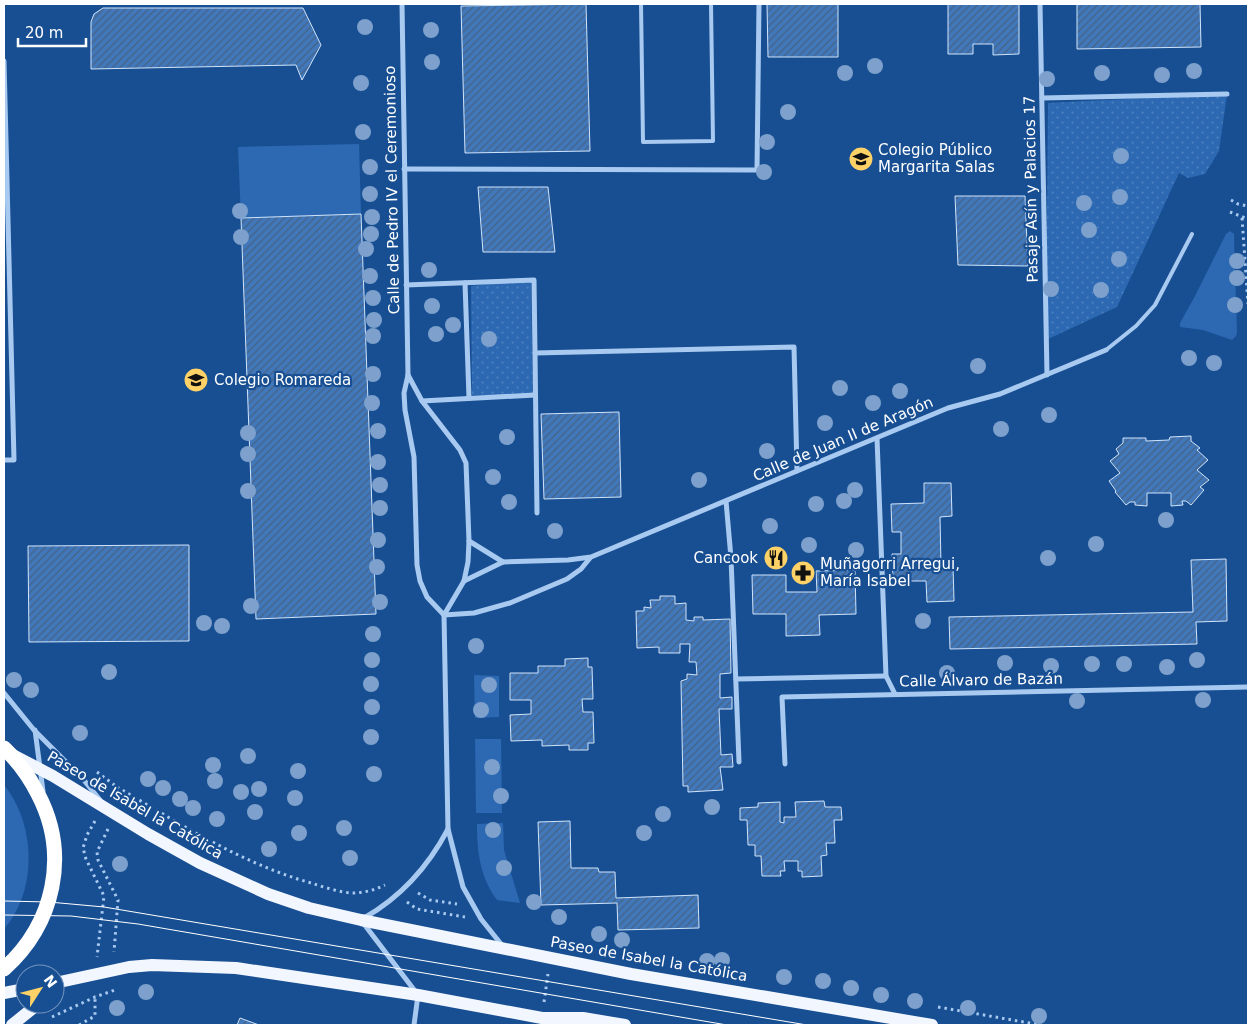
<svg xmlns="http://www.w3.org/2000/svg" width="1252" height="1029" viewBox="0 0 1252 1029" font-family="'DejaVu Sans',sans-serif">
  <defs>
    <pattern id="park-dots" width="8" height="8" patternUnits="userSpaceOnUse" patternTransform="scale(1.25)"><rect width="8" height="8" fill="#2c69b2"/><path d="M2 2h.1M6 6h.1" fill="none" stroke="#4c80be" stroke-width="1.8" stroke-linecap="round"/></pattern>
    <pattern id="building-hatch" width="6" height="6" patternUnits="userSpaceOnUse" patternTransform="scale(1.25)"><rect width="6" height="6" fill="#4178bb"/><path d="M-1 1l2-2M0 6l6-6M5 7l2-2" fill="none" stroke="#466284"/></pattern>
  </defs>
  <rect width="100%" height="100%" fill="#184f93"/>
  <g fill="#2c69b2">
    <polygon points="359,144 361,214 241,218 238,147"/>
    <polygon points="1230,231 1234,234 1234,237 1237,333 1236,336 1232,340 1203,330 1180,327 1180,323 1194,298 1226,234"/>
    <polygon points="474,675 499,676 499,717 475,718"/>
    <polygon points="475,739 501,739 502,813 476,813"/>
    <path d="M 4,785 C 32,819 37,875 15,913 C 12,919 8,924 4,929 Z"/>
    <path d="M 503,823 L 504,850 L 520,903 L 497,900 C 480,877 477,852 477,824 Z"/>
  </g>
  <g fill="url(#park-dots)">
    <polygon points="1227,94 1219,151 1205,174 1188,178 1179,173 1117,307 1046,340 1048,103"/>
    <polygon points="531,280 533,395 472,395 471,286"/>
  </g>
  <g fill="url(#building-hatch)" stroke="#d0e4fb">
    <polygon points="586,4 590,151 465,153 461,6"/>
    <polygon points="767,4 838,4 838,57 768,57"/>
    <polygon points="948,4 1019,4 1019,54 993,55 993,44 973,44 973,54 948,54"/>
    <polygon points="1077,4 1200,4 1201,47 1077,49"/>
    <polygon points="103,8 303,8 321,45 302,80 296,65 91,69 91,22 94,14"/>
    <polygon points="478,187 548,187 555,252 483,252"/>
    <polygon points="955,196 1025,196 1028,266 958,265"/>
    <polygon points="361,214 376,614 256,619 241,218"/>
    <polygon points="619,412 621,497 544,499 541,414"/>
    <polygon points="1191,436 1191,441 1200,448 1197,450 1208,460 1197,470 1209,480 1200,487 1204,490 1191,505 1186,501 1182,501 1183,505 1171,506 1171,493 1147,493 1147,506 1135,505 1135,502 1130,502 1126,505 1115,492 1116,491 1109,481 1120,473 1110,461 1119,454 1116,449 1123,443 1123,438 1146,438 1146,441 1169,440 1170,437"/>
    <polygon points="924,483 951,483 952,516 940,517 941,566 953,566 954,601 927,602 926,581 893,581 892,554 901,554 901,532 892,532 891,504 924,503"/>
    <polygon points="189,545 189,641 29,642 28,546"/>
    <polygon points="1226,559 1227,621 1196,622 1197,644 950,649 949,617 1193,612 1191,560"/>
    <polygon points="855,570 856,614 819,615 820,635 786,636 786,614 753,614 752,575 786,575 786,592 817,592 816,571"/>
    <polygon points="660,596 675,596 675,604 686,603 686,620 694,621 694,617 703,617 703,620 730,619 731,673 720,674 720,698 732,697 732,709 719,709 721,755 732,754 733,767 720,767 723,790 688,792 688,786 683,786 681,681 687,679 687,674 697,675 696,662 689,662 690,644 680,644 680,653 659,653 659,647 637,648 636,611 644,611 644,607 651,608 650,600 660,600"/>
    <polygon points="588,658 588,667 592,667 593,699 582,699 583,712 593,712 594,743 588,743 588,750 569,750 569,745 542,746 542,740 511,741 510,715 531,714 531,700 510,700 510,673 538,673 538,666 565,666 565,659"/>
    <polygon points="824,801 825,807 841,807 842,820 834,820 835,843 826,843 827,855 821,856 822,876 802,877 802,871 798,871 798,861 784,861 785,871 780,871 781,876 762,876 761,856 755,856 755,845 748,845 747,820 740,820 740,808 758,807 758,803 780,802 780,822 784,823 784,817 796,817 795,802"/>
    <polygon points="570,821 571,868 598,868 599,872 615,872 616,898 698,895 699,928 618,930 617,903 541,905 538,822"/>
    <polygon points="240,1018 259,1025 237,1025"/>
  </g>
  <g fill="none" stroke-linecap="round" stroke-linejoin="round">
    <g stroke="#a9caf0" stroke-width="3" stroke-dasharray="2.5 4" stroke-linecap="butt">
      <polyline points="1231,200 1238,204 1248,206"/>
      <polyline points="1230,212 1248,219"/>
      <polyline points="1242,218 1248,304"/>
      <polyline points="97,772 117,787 113,792"/>
      <path d="M 117,787 C 179,823 240,863 311,883 C 324,887 338,892 352,893 C 364,893 374,890 385,885"/>
      <polyline points="95,821 87,835 83,848 86,859 104,896 97,957"/>
      <polyline points="108,829 97,852 98,860 118,900 114,952"/>
      <polyline points="418,893 430,900 457,904"/>
      <polyline points="407,902 417,909 465,917"/>
      <polyline points="544,1002 548,974"/>
      <polyline points="938,1007 1041,1025"/>
      <polyline points="52,1017 95,997 115,990"/>
      <polyline points="79,1025 95,1016 95,995"/>
    </g>
    <g stroke="#a9caf0" stroke-width="4">
      <polyline points="641,4 643,142 713,141 711,4"/>
      <polyline points="1106,350 1136,326 1155,305 1192,234"/>
    </g>
    <g stroke="#a9caf0" stroke-width="5">
      <polyline points="402,4 408,375 404,393 405,410 414,457 417,565 420,581 427,597 444,615"/>
      <polyline points="1040,4 1047,375"/>
      <polyline points="4,61 14,460 4,460"/>
      <polyline points="1042,98 1227,94"/>
      <polyline points="404,169 757,170 759,4"/>
      <polyline points="465,283 469,398"/>
      <polyline points="406,285 534,280 535,353"/>
      <polyline points="408,375 422,401 460,450 466,463 469,541 468,562 464,581 444,615 448,829 463,887 481,919 501,944"/>
      <polyline points="422,401 535,395"/>
      <polyline points="877,438 886,676 895,694"/>
      <polyline points="726,501 731,558 739,762"/>
      <polyline points="537,513 535,353 794,347 797,471"/>
      <polyline points="469,541 503,562"/>
      <polyline points="464,581 503,562 568,560 591,557 948,408 1000,394 1106,350"/>
      <polyline points="444,615 474,613 510,603 567,579 581,569 590,558"/>
      <polyline points="736,679 886,676"/>
      <polyline points="4,693 34,730 83,779 100,800"/>
      <polyline points="35,730 43,791"/>
      <polyline points="785,764 782,697 1248,687"/>
      <path d="M 364,918 C 401,897 428,867 448,829"/>
      <polyline points="364,924 418,995 414,1025"/>
    </g>
    <g stroke="#f2f7ff" stroke-width="12">
      <polyline points="11,754 53,776 148,834 200,863 268,894 309,908 361,920 631,974 932,1025"/>
      <polyline points="55,983 129,967 152,965 236,968 418,995 542,1018 583,1018 625,1025"/>
      <polyline points="4,993 25,989"/>
      <polyline points="12,1025 38,1004"/>
    </g>
    <path stroke="#fff" stroke-width="15" d="M 4,748 C 18,761 30,778 38,794 C 70,855 54,924 4,969"/>
    <g stroke="#fff" stroke-width="1">
      <polyline points="4,901 49,902 104,907 807,1025"/>
      <polyline points="4,915 71,916 138,924 727,1025"/>
    </g>
  </g>
  <g fill="#7da1cc">
    <circle cx="365" cy="27" r="8"/>
    <circle cx="431" cy="30" r="8"/>
    <circle cx="432" cy="62" r="8"/>
    <circle cx="875" cy="66" r="8"/>
    <circle cx="1194" cy="71" r="8"/>
    <circle cx="845" cy="73" r="8"/>
    <circle cx="1102" cy="73" r="8"/>
    <circle cx="1162" cy="75" r="8"/>
    <circle cx="1047" cy="79" r="8"/>
    <circle cx="361" cy="83" r="8"/>
    <circle cx="788" cy="112" r="8"/>
    <circle cx="363" cy="132" r="8"/>
    <circle cx="767" cy="142" r="8"/>
    <circle cx="1121" cy="156" r="8"/>
    <circle cx="370" cy="167" r="8"/>
    <circle cx="764" cy="172" r="8"/>
    <circle cx="370" cy="194" r="8"/>
    <circle cx="1120" cy="197" r="8"/>
    <circle cx="1084" cy="203" r="8"/>
    <circle cx="240" cy="211" r="8"/>
    <circle cx="372" cy="217" r="8"/>
    <circle cx="1089" cy="230" r="8"/>
    <circle cx="371" cy="234" r="8"/>
    <circle cx="241" cy="237" r="8"/>
    <circle cx="366" cy="249" r="8"/>
    <circle cx="1119" cy="259" r="8"/>
    <circle cx="1237" cy="261" r="8"/>
    <circle cx="429" cy="270" r="8"/>
    <circle cx="370" cy="276" r="8"/>
    <circle cx="1237" cy="278" r="8"/>
    <circle cx="1051" cy="289" r="8"/>
    <circle cx="1101" cy="290" r="8"/>
    <circle cx="373" cy="298" r="8"/>
    <circle cx="1235" cy="305" r="8"/>
    <circle cx="432" cy="306" r="8"/>
    <circle cx="374" cy="320" r="8"/>
    <circle cx="453" cy="325" r="8"/>
    <circle cx="436" cy="334" r="8"/>
    <circle cx="373" cy="336" r="8"/>
    <circle cx="489" cy="339" r="8"/>
    <circle cx="1189" cy="358" r="8"/>
    <circle cx="1214" cy="363" r="8"/>
    <circle cx="978" cy="366" r="8"/>
    <circle cx="373" cy="374" r="8"/>
    <circle cx="840" cy="388" r="8"/>
    <circle cx="900" cy="391" r="8"/>
    <circle cx="372" cy="403" r="8"/>
    <circle cx="873" cy="403" r="8"/>
    <circle cx="1049" cy="415" r="8"/>
    <circle cx="825" cy="423" r="8"/>
    <circle cx="1001" cy="429" r="8"/>
    <circle cx="378" cy="431" r="8"/>
    <circle cx="248" cy="433" r="8"/>
    <circle cx="507" cy="437" r="8"/>
    <circle cx="767" cy="451" r="8"/>
    <circle cx="248" cy="454" r="8"/>
    <circle cx="378" cy="462" r="8"/>
    <circle cx="493" cy="477" r="8"/>
    <circle cx="699" cy="480" r="8"/>
    <circle cx="380" cy="485" r="8"/>
    <circle cx="855" cy="490" r="8"/>
    <circle cx="248" cy="491" r="8"/>
    <circle cx="844" cy="501" r="8"/>
    <circle cx="509" cy="502" r="8"/>
    <circle cx="816" cy="504" r="8"/>
    <circle cx="380" cy="508" r="8"/>
    <circle cx="1166" cy="520" r="8"/>
    <circle cx="770" cy="526" r="8"/>
    <circle cx="555" cy="531" r="8"/>
    <circle cx="378" cy="540" r="8"/>
    <circle cx="1096" cy="544" r="8"/>
    <circle cx="809" cy="545" r="8"/>
    <circle cx="856" cy="550" r="8"/>
    <circle cx="1048" cy="558" r="8"/>
    <circle cx="377" cy="567" r="8"/>
    <circle cx="380" cy="602" r="8"/>
    <circle cx="251" cy="606" r="8"/>
    <circle cx="923" cy="621" r="8"/>
    <circle cx="204" cy="623" r="8"/>
    <circle cx="222" cy="626" r="8"/>
    <circle cx="373" cy="634" r="8"/>
    <circle cx="476" cy="646" r="8"/>
    <circle cx="372" cy="660" r="8"/>
    <circle cx="1197" cy="660" r="8"/>
    <circle cx="1005" cy="663" r="8"/>
    <circle cx="1092" cy="664" r="8"/>
    <circle cx="1124" cy="664" r="8"/>
    <circle cx="1051" cy="666" r="8"/>
    <circle cx="1167" cy="667" r="8"/>
    <circle cx="109" cy="672" r="8"/>
    <circle cx="947" cy="673" r="8"/>
    <circle cx="14" cy="680" r="8"/>
    <circle cx="371" cy="684" r="8"/>
    <circle cx="489" cy="685" r="8"/>
    <circle cx="31" cy="690" r="8"/>
    <circle cx="1203" cy="700" r="8"/>
    <circle cx="1077" cy="701" r="8"/>
    <circle cx="372" cy="707" r="8"/>
    <circle cx="481" cy="710" r="8"/>
    <circle cx="80" cy="733" r="8"/>
    <circle cx="371" cy="737" r="8"/>
    <circle cx="248" cy="756" r="8"/>
    <circle cx="213" cy="765" r="8"/>
    <circle cx="492" cy="767" r="8"/>
    <circle cx="298" cy="771" r="8"/>
    <circle cx="374" cy="774" r="8"/>
    <circle cx="148" cy="779" r="8"/>
    <circle cx="215" cy="781" r="8"/>
    <circle cx="163" cy="788" r="8"/>
    <circle cx="259" cy="789" r="8"/>
    <circle cx="241" cy="792" r="8"/>
    <circle cx="501" cy="796" r="8"/>
    <circle cx="295" cy="798" r="8"/>
    <circle cx="180" cy="799" r="8"/>
    <circle cx="712" cy="807" r="8"/>
    <circle cx="193" cy="808" r="8"/>
    <circle cx="255" cy="812" r="8"/>
    <circle cx="663" cy="814" r="8"/>
    <circle cx="217" cy="819" r="8"/>
    <circle cx="344" cy="828" r="8"/>
    <circle cx="493" cy="830" r="8"/>
    <circle cx="299" cy="833" r="8"/>
    <circle cx="644" cy="833" r="8"/>
    <circle cx="269" cy="849" r="8"/>
    <circle cx="350" cy="858" r="8"/>
    <circle cx="120" cy="864" r="8"/>
    <circle cx="504" cy="868" r="8"/>
    <circle cx="534" cy="902" r="8"/>
    <circle cx="559" cy="917" r="8"/>
    <circle cx="599" cy="934" r="8"/>
    <circle cx="622" cy="940" r="8"/>
    <circle cx="722" cy="960" r="8"/>
    <circle cx="707" cy="961" r="8"/>
    <circle cx="784" cy="977" r="8"/>
    <circle cx="823" cy="981" r="8"/>
    <circle cx="851" cy="988" r="8"/>
    <circle cx="146" cy="992" r="8"/>
    <circle cx="881" cy="995" r="8"/>
    <circle cx="915" cy="1001" r="8"/>
    <circle cx="117" cy="1008" r="8"/>
    <circle cx="968" cy="1008" r="8"/>
    <circle cx="1039" cy="1016" r="8"/>
  </g>
  <defs>
    <symbol id="school-disc" viewBox="-11 -11 22 22"><circle r="9.5" fill="#ffd268" stroke="#184f93"/><path d="M0-5L7-2L0 1L-7-2ZM-4 1L0 2.5L4 1V4Q0 6-4 4Z" fill="#111"/></symbol>
    <symbol id="restaurant-disc" viewBox="-11 -11 22 22"><circle r="9.5" fill="#ffd268" stroke="#184f93"/><path d="M-5-6h1v4h1v-4h1v4h1v-4h1v5L-1.5 .5V6h-2V.5L-5-1ZM5-6V6H3V1.5H1.5Q1.5-4 5-6Z" fill="#111"/></symbol>
    <symbol id="pharmacy-disc" viewBox="-11 -11 22 22"><circle r="9.5" fill="#ffd268" stroke="#184f93"/><path d="M-2-6h4v4h4v4h-4v4h-4v-4h-4v-4h4Z" fill="#111"/></symbol>
  </defs>
  <g fill-rule="evenodd">
    <use href="#school-disc" x="847" y="145" width="28" height="28"/>
    <use href="#school-disc" x="182" y="366" width="28" height="28"/>
    <use href="#restaurant-disc" x="762" y="544" width="28" height="28"/>
    <use href="#pharmacy-disc" x="789" y="559" width="28" height="28"/>
  </g>
  <g text-anchor="middle" dominant-baseline="central" stroke-width="4.5" stroke-linejoin="round" paint-order="stroke">
    <g font-size="15" fill="#fff" stroke="#184f93" text-anchor="start">
      <text x="878" y="150">Colegio Público<tspan x="878" dy="17">Margarita Salas</tspan></text>
      <text x="214" y="380">Colegio Romareda</text>
      <text x="758" y="558" text-anchor="end">Cancook</text>
      <text x="820" y="564">Muñagorri Arregui,<tspan x="820" dy="17">María Isabel</tspan></text>
    </g>
    <g font-size="15" fill="#fff" stroke="#184f93">
      <text transform="translate(1031 189) rotate(-91)">Pasaje Asín y Palacios 17</text>
      <text transform="translate(392 190) rotate(-91)">Calle de Pedro IV el Ceremonioso</text>
      <text transform="translate(843 439) rotate(-23)">Calle de Juan II de Aragón</text>
      <text transform="translate(981 680) rotate(-1)">Calle Álvaro de Bazán</text>
      <text transform="translate(135 805) rotate(30)">Paseo de Isabel la Católica</text>
      <text transform="translate(649 959) rotate(10)">Paseo de Isabel la Católica</text>
    </g>
  </g>
  <rect width="1252" height="1029" fill="none" stroke="#ffffff" stroke-width="10"/>
  <g transform="translate(40 989) rotate(54)"><circle r="24" fill="#184f93" stroke="#7495be"/>
  <path d="M0-4L9 19L0 12L-9 19Z" fill="#ffd268"/>
  <text y="-8" font-size="14" font-weight="bold" text-anchor="middle" fill="#ffffff">N</text>
  </g>
  <path d="M18 38v8h68v-8" fill="none" stroke="#ffffff" stroke-width="2.5"/>
  <text x="25" y="38" font-size="15" fill="#ffffff" stroke="#184f93" stroke-width="4" paint-order="stroke">20 m</text>
</svg>
